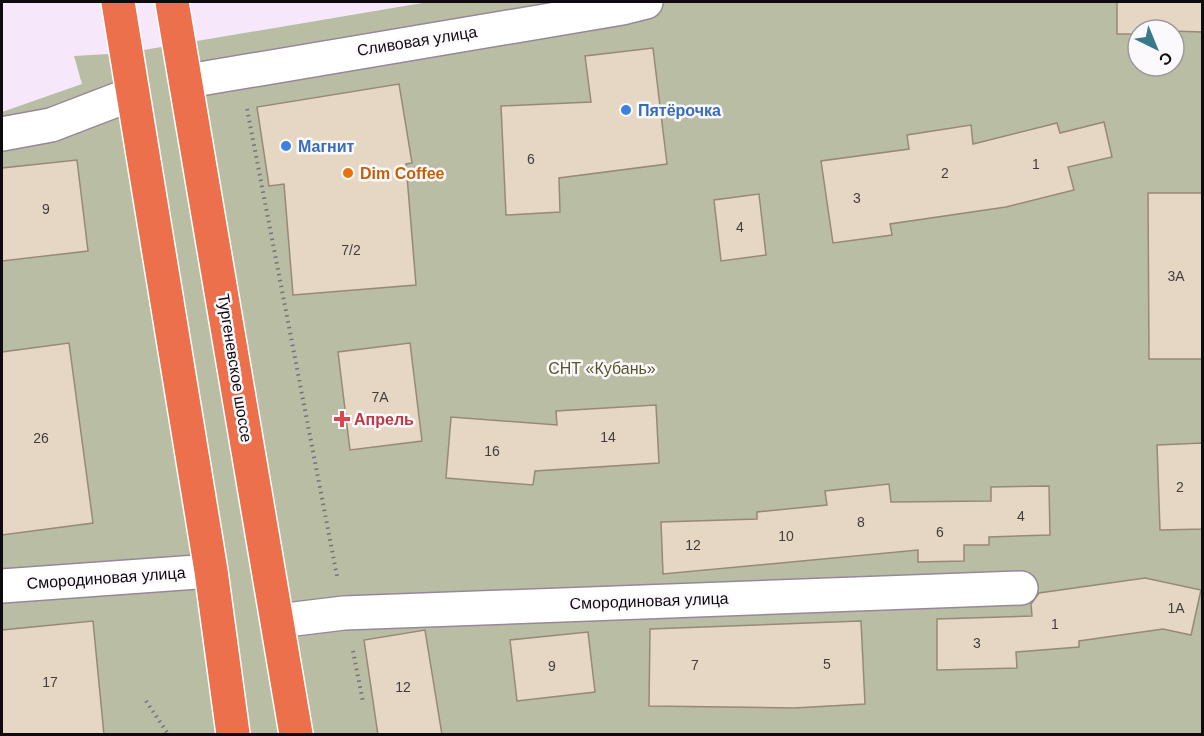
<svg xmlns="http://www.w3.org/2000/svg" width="1204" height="736" viewBox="0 0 1204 736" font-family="Helvetica,sans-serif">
  <rect width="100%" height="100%" fill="#f6e7fb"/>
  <path fill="#b9bda3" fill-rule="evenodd" d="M 428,2 L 1202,2 L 1202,734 L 2,734 L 2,112 L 82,84 L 74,56 L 126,53 ZM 1138,30 L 1174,30 L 1174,66 L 1138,66 Z"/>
  <g fill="#e5d7c3" stroke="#978977" stroke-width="1.5">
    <polygon points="1117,2 1203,2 1203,32 1138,30 1138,34 1117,34"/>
    <polygon points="653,48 667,164 559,178 560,212 506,215 501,106 591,102 585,56"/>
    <polygon points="399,84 412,163 406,164 416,285 293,295 284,184 269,186 257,107"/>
    <polygon points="1104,122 1112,157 1068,167 1074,190 1006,207 890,224 892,235 833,243 821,161 909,149 907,135 971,125 973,144 1057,123 1060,133"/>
    <polygon points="77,160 88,251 2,261 2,168"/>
    <polygon points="1148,193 1203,193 1203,359 1149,359"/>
    <polygon points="759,194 766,255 721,261 714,200"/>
    <polygon points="69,343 93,523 2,535 2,352"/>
    <polygon points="410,343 422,441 350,450 338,352"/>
    <polygon points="656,405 659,463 535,471 533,485 446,478 451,417 557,425 556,411"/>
    <polygon points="1203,443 1203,529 1160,530 1157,445"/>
    <polygon points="889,484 891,502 991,501 991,487 1049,486 1050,535 989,537 989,545 964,545 964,561 918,562 918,550 663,574 661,522 757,519 757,512 827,505 825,491"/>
    <polygon points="1145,578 1201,590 1191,635 1163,629 1079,641 1079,647 1016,652 1017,668 937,670 937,619 1032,616 1031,604 1039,593"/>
    <polygon points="93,621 104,735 2,735 2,630"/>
    <polygon points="861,621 865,704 794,708 649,706 650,629"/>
    <polygon points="425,630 442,735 378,735 364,640"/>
    <polygon points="588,632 595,692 517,701 510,640"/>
  </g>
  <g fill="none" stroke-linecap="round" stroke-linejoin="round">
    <defs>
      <g id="minor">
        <polyline points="188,81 622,8 646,2"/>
        <polyline points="2,134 51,125 132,94"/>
        <polyline points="2,586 211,571"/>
        <polyline points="278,621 344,613 1021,588"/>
      </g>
      <g id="highway">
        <polyline points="118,2 211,571 233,734"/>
        <polyline points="172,2 296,734"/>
      </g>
    </defs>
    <use href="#minor" stroke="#95889a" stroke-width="36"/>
    <use href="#highway" stroke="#fff" stroke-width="36"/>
    <g stroke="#7a707d" stroke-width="4" stroke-dasharray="1.5 4.5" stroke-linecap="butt">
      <polyline points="247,109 337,576"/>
      <polyline points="353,651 363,702"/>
      <polyline points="146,701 168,734"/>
    </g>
    <use href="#minor" stroke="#fff" stroke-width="33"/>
    <use href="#highway" stroke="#ec704b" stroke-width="33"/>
  </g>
  <g fill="#3f7fe0" stroke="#fcf9fd" stroke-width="2">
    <circle cx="626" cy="110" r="6"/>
    <circle cx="286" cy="146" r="6"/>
  </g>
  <circle fill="#e8710a" stroke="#fcf9fd" stroke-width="2" cx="348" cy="173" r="6"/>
  <path fill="#e0444e" stroke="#fcf9fd" stroke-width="2" d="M339 410h6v6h6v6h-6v6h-6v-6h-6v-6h6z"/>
  <g text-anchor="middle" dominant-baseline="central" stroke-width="5" stroke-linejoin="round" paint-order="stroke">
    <g font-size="14" fill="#443d3d">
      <text x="531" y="159">6</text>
      <text x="1036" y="164">1</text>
      <text x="945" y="173">2</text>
      <text x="857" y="198">3</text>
      <text x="46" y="209">9</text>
      <text x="740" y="227">4</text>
      <text x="351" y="250">7/2</text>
      <text x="1176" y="276">3А</text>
      <text x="380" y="397">7А</text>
      <text x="608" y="437">14</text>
      <text x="41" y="438">26</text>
      <text x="492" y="451">16</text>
      <text x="1180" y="487">2</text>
      <text x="1021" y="516">4</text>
      <text x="861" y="522">8</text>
      <text x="940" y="532">6</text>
      <text x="786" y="536">10</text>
      <text x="693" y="545">12</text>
      <text x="1176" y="608">1А</text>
      <text x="1055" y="624">1</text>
      <text x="977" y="643">3</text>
      <text x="827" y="664">5</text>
      <text x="695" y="665">7</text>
      <text x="552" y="666">9</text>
      <text x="50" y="682">17</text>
      <text x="403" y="687">12</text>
    </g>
    <g font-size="16" fill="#0f0a10" stroke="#fcf9fd">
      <text transform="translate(417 41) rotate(-9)">Сливовая улица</text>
      <text transform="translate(235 368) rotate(81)">Тургеневское шоссе</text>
      <text transform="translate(106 578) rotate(-4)">Смородиновая улица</text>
      <text transform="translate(649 601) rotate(-2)">Смородиновая улица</text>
    </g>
    <g font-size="16" font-weight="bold" fill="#366cbe" stroke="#fcf9fd" text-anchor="start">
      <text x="638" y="110">Пятёрочка</text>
      <text x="298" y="146">Магнит</text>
    </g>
    <g font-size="16" font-weight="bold" fill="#c56008" stroke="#fcf9fd" text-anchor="start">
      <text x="360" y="173">Dim Coffee</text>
    </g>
    <g font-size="16" fill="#545929" stroke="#fcf9fd">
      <text x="602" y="368">СНТ «Кубань»</text>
    </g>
    <g font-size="16" font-weight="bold" fill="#be3a42" stroke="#fcf9fd" text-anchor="start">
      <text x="354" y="419">Апрель</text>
    </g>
  </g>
  <rect width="1204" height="736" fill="none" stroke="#0f0a10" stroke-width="6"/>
  <g transform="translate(1156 48) rotate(137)"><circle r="28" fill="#fcf9fd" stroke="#9d999e" stroke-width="1.5"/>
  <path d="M0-4.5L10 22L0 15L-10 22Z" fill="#38798b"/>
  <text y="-9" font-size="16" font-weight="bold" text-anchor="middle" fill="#0f0a10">С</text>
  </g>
</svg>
